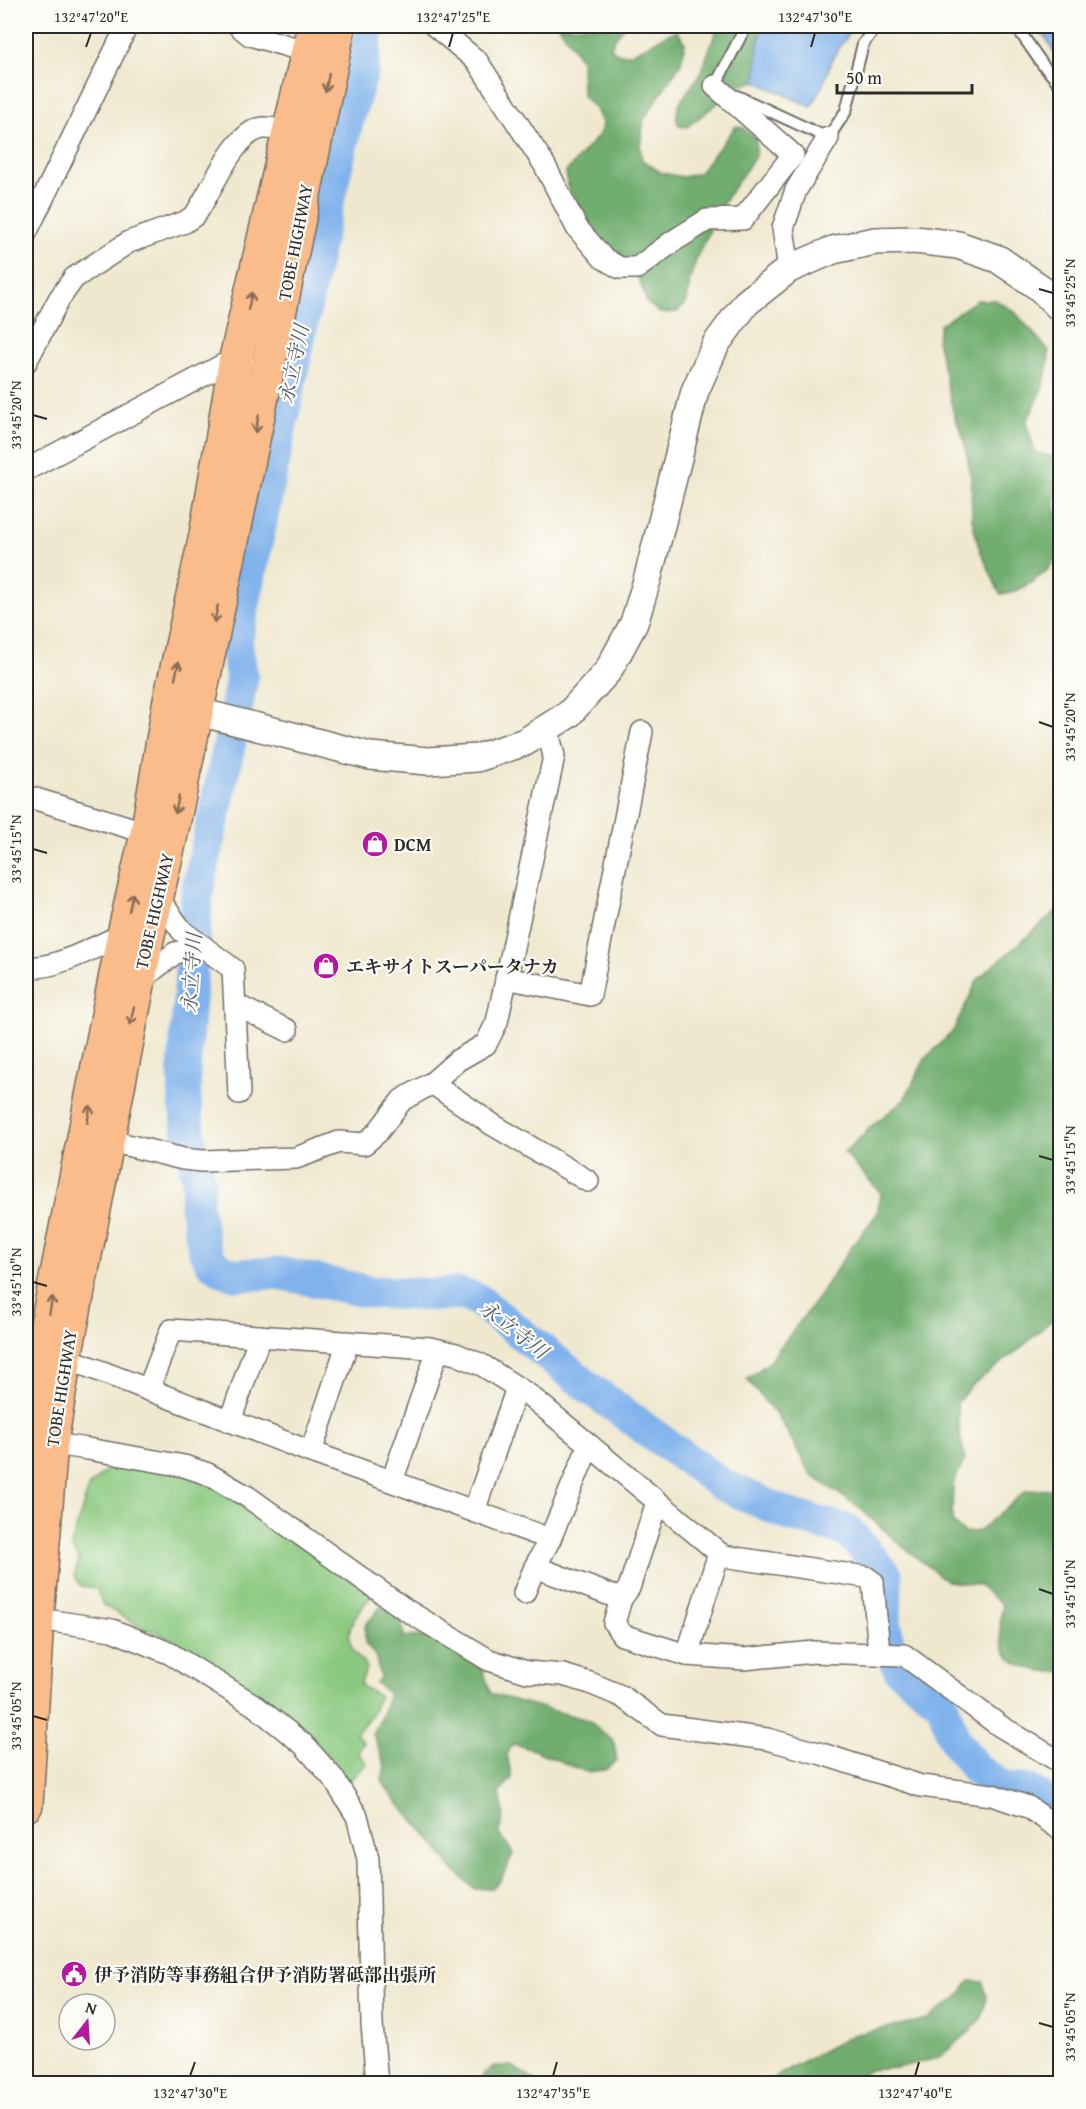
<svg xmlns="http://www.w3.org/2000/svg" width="1086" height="2109" viewBox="0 0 1086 2109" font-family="'Gentium Book Plus','Noto Serif JP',serif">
  <rect width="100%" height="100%" fill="#fdfcf7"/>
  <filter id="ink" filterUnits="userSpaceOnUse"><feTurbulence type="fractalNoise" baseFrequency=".0167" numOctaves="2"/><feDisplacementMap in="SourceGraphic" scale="12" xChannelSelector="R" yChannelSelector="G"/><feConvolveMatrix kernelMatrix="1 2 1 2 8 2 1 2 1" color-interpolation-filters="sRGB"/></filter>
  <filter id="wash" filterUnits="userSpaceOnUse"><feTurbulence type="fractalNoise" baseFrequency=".008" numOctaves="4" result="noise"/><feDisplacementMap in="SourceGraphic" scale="24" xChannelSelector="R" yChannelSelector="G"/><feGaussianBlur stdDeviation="1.35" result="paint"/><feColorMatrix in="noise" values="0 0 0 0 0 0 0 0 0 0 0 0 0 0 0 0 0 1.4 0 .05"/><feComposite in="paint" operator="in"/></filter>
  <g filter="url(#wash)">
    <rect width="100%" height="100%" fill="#efe8cf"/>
    <path fill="#8bc980" stroke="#5b7a56" stroke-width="1.5" d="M 118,1460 L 205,1478 L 373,1594 C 361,1609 342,1627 352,1648 C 355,1655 363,1661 367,1667 L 360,1685 L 379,1696 L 373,1712 L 356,1734 L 364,1743 L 358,1752 L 367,1764 L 349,1781 L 303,1729 L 244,1687 L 156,1631 L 145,1630 L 103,1605 L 96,1588 L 81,1586 L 74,1576 L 79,1561 L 71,1546 L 89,1486 Z"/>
    <g fill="#70ad6e" stroke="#4e6c4c" stroke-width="1.5">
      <path d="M 559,26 L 625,26 L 614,39 L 611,48 C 627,68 656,35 677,31 L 685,43 L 681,63 L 644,119 L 640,146 L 642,160 L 662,173 L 683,177 L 699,173 L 736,126 L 743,128 L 756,139 L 756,155 L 723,203 L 698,255 L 690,279 L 687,302 L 677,312 L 660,313 L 647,303 L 639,279 L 617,251 L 596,239 L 568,187 L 566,172 L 598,136 L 603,125 L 596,109 L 582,95 L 581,60 Z"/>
      <path d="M 718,26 L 763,26 L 758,45 L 756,81 L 740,86 L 687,127 L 679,126 C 669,105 693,89 701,71 C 707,56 713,41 718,26 Z"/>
      <path d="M 977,300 L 996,300 L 1014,311 L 1049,351 C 1048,378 1040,398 1026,422 L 1035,452 L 1056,458 L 1060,455 L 1060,483 L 1056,487 C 1056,495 1054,503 1056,511 C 1057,515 1060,519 1060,523 C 1061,534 1061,547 1057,556 C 1049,575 1019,593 1000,594 L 979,548 L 972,519 L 971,478 L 964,439 L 954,415 L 937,340 L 940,325 Z"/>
      <path d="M 1060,908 L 1060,1313 L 1016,1352 L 971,1386 L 957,1403 L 960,1436 L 965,1459 L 953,1484 L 952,1521 L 964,1533 L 979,1531 L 1026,1491 L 1052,1489 L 1060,1497 L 1060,1673 C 1007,1667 996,1659 1002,1605 L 978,1585 L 947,1581 L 903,1547 L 857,1506 L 811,1475 L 781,1421 L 747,1379 L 769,1362 L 814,1303 L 852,1246 L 877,1214 L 881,1193 L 844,1153 L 874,1124 L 904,1100 L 925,1059 L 953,1031 L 978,979 Z"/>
      <polygon points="381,1606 401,1620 404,1637 429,1636 483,1669 491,1694 588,1720 614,1742 617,1761 605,1770 586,1772 534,1750 513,1744 507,1755 512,1778 500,1792 504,1814 499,1832 513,1853 501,1880 493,1888 475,1889 452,1869 432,1841 392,1796 382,1781 385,1766 373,1734 380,1720 389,1694 376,1683 380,1678 376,1657 365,1643 365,1626"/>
      <polygon points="970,1981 983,1982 987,1997 981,2019 966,2035 938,2058 896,2068 868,2070 850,2083 767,2083 790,2068 853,2035 928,2019 959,1995"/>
      <polygon points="494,2066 512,2066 539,2083 480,2083 483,2075"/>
    </g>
    <g fill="#80b2ec" stroke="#566e8c" stroke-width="1.5">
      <polygon points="763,26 854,26 833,57 823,85 811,107 756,81 758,45"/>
      <polygon points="1035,26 1060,26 1060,64 1046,38"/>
    </g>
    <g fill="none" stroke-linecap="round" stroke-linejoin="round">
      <g stroke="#80b2ec" stroke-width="33">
        <polyline points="237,705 242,677 236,642 321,231 347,122 362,71 367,26"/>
        <polyline points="231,737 197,893 184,1069 185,1103 191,1151 199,1181 196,1205 204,1249 211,1262 224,1271 238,1275 279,1273 370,1292 437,1295 457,1293 477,1299 592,1390 721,1484 787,1514 848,1531 886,1575 885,1622 888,1645 900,1670 942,1703 954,1739 976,1769 1005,1789 1026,1790 1039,1796 1051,1812 1060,1817"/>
      </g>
    </g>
  </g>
  <g filter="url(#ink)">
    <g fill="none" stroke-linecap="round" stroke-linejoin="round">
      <defs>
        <g id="service">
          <polyline points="1012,26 1020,32 1043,65 1060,84"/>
          <polyline points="717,87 715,86 746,26"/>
          <polyline points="737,96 828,138 846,111 863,44 876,26"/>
        </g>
        <g id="minor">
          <polyline points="239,26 250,35 308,52"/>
          <polyline points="435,26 477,61 544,164 577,228 603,258 620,268 637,268 672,242 707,220 743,219 793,155 715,86"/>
          <polyline points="26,233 127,26"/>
          <polyline points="789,269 783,228 796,190 828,138"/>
          <path d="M 26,362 L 59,299 L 74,278 L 129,242 L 185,222 L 195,215 C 211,193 234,131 263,128 C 275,127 289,133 300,136"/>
          <polyline points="26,470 236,358 243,360"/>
          <polyline points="26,796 157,836"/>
          <polyline points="157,896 182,931 233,969 239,1093"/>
          <path d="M 26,967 C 52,971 99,945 124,934 L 132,936"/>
          <polyline points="506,978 590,995 642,732"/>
          <polyline points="139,981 175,953 204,947"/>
          <polyline points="236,1005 287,1030"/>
          <polyline points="432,1083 493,1125 588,1181"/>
          <polyline points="107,1140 183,1159 202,1161 296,1158 339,1142 364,1144 377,1133 402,1100 432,1083 458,1060 486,1044 497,1022 554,756 547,728"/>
          <polyline points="53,1353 311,1452 550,1539"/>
          <polyline points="148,1390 171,1330 430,1348 456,1354 482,1365 529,1395 723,1556 866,1577 873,1582 879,1653"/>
          <polyline points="230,1421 260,1336"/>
          <polyline points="40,1442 88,1449 184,1466 208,1474 248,1497 406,1610 489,1660 527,1672 563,1675 590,1683 621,1696 662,1725 767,1739 822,1754 921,1786 992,1795 1028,1807 1060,1829"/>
          <polyline points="311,1452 348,1342"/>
          <polyline points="392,1481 438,1350"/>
          <polyline points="657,1502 629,1588 621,1599 614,1623 622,1635 687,1655 744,1659 814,1652 904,1655 1000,1726 1060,1762"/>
          <polyline points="474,1511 517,1388"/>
          <polyline points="535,1567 621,1599"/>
          <polyline points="524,1593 535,1567 550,1539 589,1445"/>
          <polyline points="26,1617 112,1630 169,1653 254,1705 303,1744 333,1778 357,1816 368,1859 372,2024 377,2084"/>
          <polyline points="687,1655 719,1553"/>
        </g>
        <polyline id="tertiary" points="176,706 370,756 428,761 477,758 525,742 569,714 608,671 634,623 648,577 695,391 716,344 746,303 789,269 833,250 875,241 915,240 958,245 998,259 1039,287 1060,308"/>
        <g id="trunk">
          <polyline points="26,1467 42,1350 124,934 147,834 169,705 206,535 236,358 314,26"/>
          <polyline points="26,1805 37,1618 51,1443 65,1357 147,939 170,839 339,26"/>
        </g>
      </defs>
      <use href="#service" stroke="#706d64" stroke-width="14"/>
      <use href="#minor" stroke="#706d64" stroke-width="24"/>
      <use href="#tertiary" stroke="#706d64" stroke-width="30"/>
      <use href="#trunk" stroke="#706d64" stroke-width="36"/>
      <use href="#service" stroke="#fff" stroke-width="10"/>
      <use href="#minor" stroke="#fff" stroke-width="21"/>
      <use href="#tertiary" stroke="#fff" stroke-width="27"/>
      <use href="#trunk" stroke="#fabc8b" stroke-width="33"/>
    </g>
    <defs><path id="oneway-shaft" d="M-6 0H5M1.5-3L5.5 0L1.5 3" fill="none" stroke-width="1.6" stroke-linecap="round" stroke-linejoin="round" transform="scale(1.5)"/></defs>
    <g stroke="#886c56">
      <use href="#oneway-shaft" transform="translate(327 83) rotate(102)"/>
      <use href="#oneway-shaft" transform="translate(250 301) rotate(-77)"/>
      <use href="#oneway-shaft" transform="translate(257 424) rotate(102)"/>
      <use href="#oneway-shaft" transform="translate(216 614) rotate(102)"/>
      <use href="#oneway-shaft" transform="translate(177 670) rotate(-78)"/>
      <use href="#oneway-shaft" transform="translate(177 805) rotate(101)"/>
      <use href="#oneway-shaft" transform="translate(131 902) rotate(-77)"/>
      <use href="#oneway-shaft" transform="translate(132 1016) rotate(101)"/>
      <use href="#oneway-shaft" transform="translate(89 1114) rotate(-79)"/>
      <use href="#oneway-shaft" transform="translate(51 1305) rotate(-79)"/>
    </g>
  </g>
  <path fill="none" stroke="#2b2b2b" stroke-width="2" d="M 86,47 L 91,33M 449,47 L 453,33M 811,47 L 815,33M 1039,289 L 1053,293M 33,415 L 47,419M 1039,722 L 1053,727M 33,849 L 47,853M 1039,1156 L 1053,1160M 33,1282 L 47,1286M 1039,1589 L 1053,1594M 33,1716 L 47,1720M 1039,2023 L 1053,2027M 190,2076 L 195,2062M 553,2076 L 557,2062M 915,2076 L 919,2062"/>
  <defs>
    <symbol id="shop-disc" viewBox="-11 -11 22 22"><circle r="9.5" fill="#b5179e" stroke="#fdfcf7"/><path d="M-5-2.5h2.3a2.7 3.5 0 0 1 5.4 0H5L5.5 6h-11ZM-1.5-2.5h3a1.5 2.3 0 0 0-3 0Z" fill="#fff"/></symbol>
    <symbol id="civic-disc" viewBox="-11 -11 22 22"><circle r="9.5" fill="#b5179e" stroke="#fdfcf7"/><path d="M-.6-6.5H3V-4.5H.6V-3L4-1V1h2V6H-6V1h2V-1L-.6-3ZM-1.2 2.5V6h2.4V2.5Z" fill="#fff"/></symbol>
  </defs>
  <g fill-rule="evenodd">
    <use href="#shop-disc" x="360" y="829" width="30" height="30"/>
    <use href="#shop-disc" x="311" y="951" width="30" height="30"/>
    <use href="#civic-disc" x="59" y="1959" width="30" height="30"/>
  </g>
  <g text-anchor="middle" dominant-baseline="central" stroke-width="4.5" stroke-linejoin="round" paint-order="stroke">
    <g font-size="18" fill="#2b2b2b" stroke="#fdfcf7">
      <text transform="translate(295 242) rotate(-79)">TOBE HIGHWAY</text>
      <text transform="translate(154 911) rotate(-77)">TOBE HIGHWAY</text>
      <text transform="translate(61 1388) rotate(-81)">TOBE HIGHWAY</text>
    </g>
    <g font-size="18" font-weight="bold" fill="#2b2b2b" stroke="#fdfcf7" text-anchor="start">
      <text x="394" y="844">DCM</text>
      <text x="346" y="966">エキサイトスーパータナカ</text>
      <text x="94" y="1974">伊予消防等事務組合伊予消防署砥部出張所</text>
    </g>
    <g font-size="20" font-style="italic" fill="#495a6f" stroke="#fdfcf7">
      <text transform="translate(293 364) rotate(-78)">永立寺川</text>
      <text transform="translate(191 973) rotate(-86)">永立寺川</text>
      <text transform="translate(514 1329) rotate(38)">永立寺川</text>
    </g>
  </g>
  <rect width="1086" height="2109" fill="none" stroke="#fdfcf7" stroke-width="66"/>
  <g transform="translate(87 2022) rotate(17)"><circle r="28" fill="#fdfcf7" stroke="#a9a8a5" stroke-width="1.5"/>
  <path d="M0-4.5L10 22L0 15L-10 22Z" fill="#b5179e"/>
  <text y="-9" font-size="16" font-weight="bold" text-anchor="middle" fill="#2b2b2b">N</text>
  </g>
  <path d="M837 84v9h135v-9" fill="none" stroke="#2b2b2b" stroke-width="3"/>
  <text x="846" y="84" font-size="18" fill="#2b2b2b" stroke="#fdfcf7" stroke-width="4.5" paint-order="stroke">50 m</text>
  <rect x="33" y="33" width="1020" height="2043" fill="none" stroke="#2b2b2b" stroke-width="2"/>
  <g font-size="15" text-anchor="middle" fill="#2b2b2b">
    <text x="91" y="22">132°47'20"E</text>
    <text x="453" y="22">132°47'25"E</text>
    <text x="815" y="22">132°47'30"E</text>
    <text transform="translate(1070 293) rotate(-90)" y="5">33°45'25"N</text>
    <text transform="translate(16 415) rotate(-90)" y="5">33°45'20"N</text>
    <text transform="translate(1070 727) rotate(-90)" y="5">33°45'20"N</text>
    <text transform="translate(16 849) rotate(-90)" y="5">33°45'15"N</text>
    <text transform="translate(1070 1160) rotate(-90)" y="5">33°45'15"N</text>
    <text transform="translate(16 1282) rotate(-90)" y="5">33°45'10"N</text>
    <text transform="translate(1070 1594) rotate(-90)" y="5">33°45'10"N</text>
    <text transform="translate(16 1716) rotate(-90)" y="5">33°45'05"N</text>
    <text transform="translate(1070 2027) rotate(-90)" y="5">33°45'05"N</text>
    <text x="190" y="2098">132°47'30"E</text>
    <text x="553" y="2098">132°47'35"E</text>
    <text x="915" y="2098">132°47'40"E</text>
  </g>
</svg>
